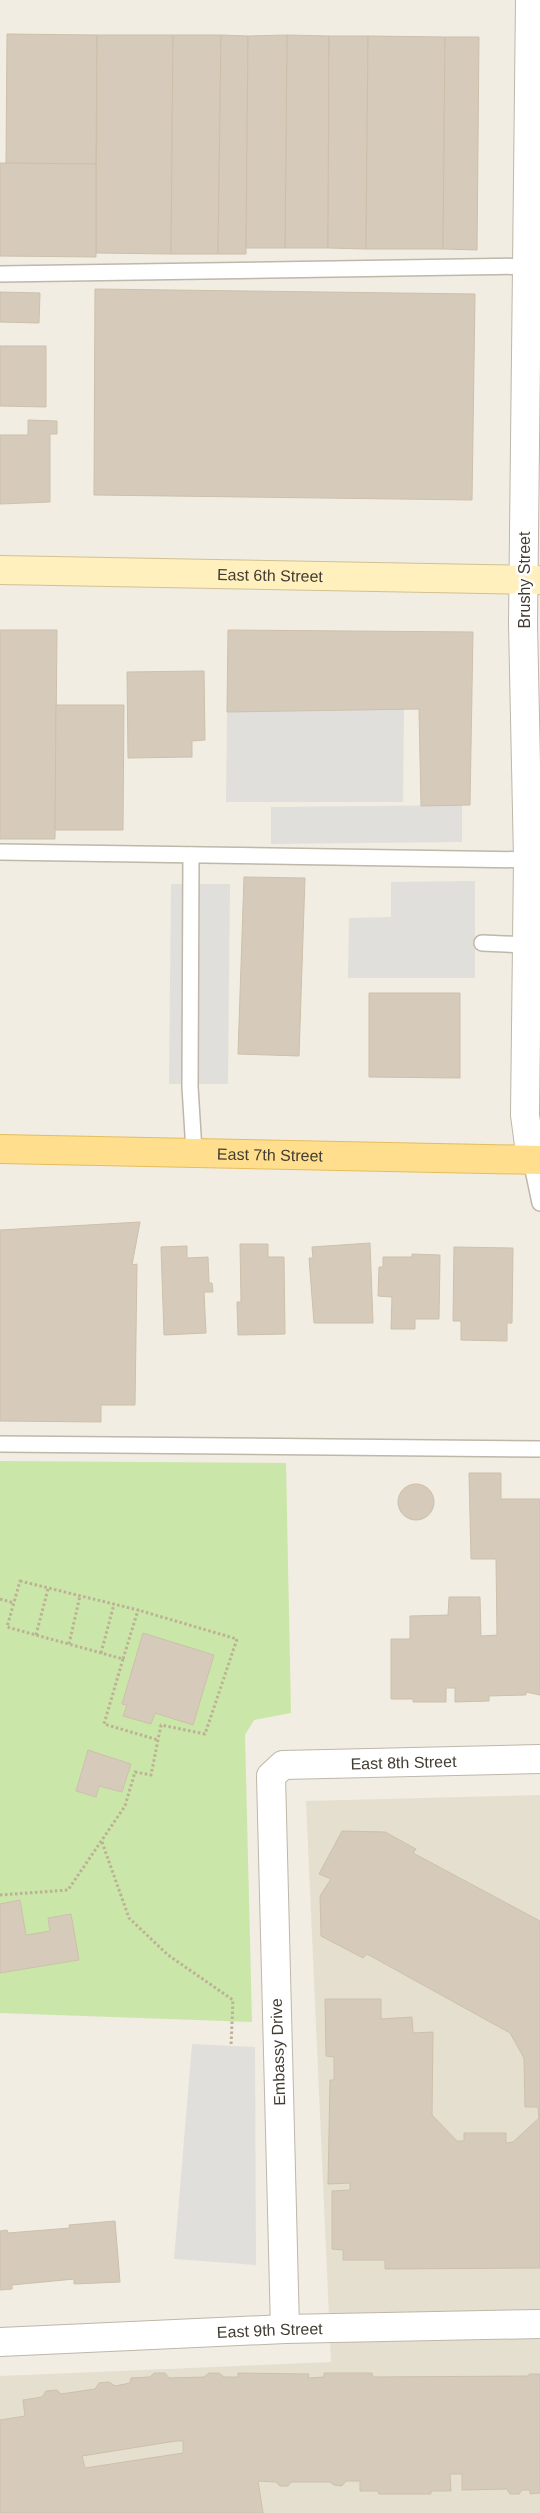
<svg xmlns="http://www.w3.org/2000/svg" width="540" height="2513" viewBox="0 0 540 2513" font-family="Helvetica,sans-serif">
  <rect width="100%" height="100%" fill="#f1ede2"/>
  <polygon fill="#e5dfd0" points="540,1795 540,2513 0,2513 0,2376 331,2362 306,1801"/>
  <polygon fill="#cae7a9" points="0,1461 286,1463 291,1713 254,1720 245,1735 252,2022 0,2013"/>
  <g fill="#e1dfdb">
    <polygon points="404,709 403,802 226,802 227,712"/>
    <polygon points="462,805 462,842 271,844 271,807"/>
    <polygon points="475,881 475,978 348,978 349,918 391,917 391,882"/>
    <polygon points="171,884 230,884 228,1084 169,1084"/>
    <polygon points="192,2044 255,2047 256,2265 174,2259"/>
  </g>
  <g fill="#d6cbba" stroke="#cdc0ab" fill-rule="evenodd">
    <polygon points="7,34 97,35 96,164 6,163"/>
    <polygon points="97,35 173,35 171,254 96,253"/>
    <polygon points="173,35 221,35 218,254 171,254"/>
    <polygon points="221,35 248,36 246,254 218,254"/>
    <polygon points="287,35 329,36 328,248 285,248"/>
    <polygon points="287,35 285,248 246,248 248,36"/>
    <polygon points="329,36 368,36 366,249 328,248"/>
    <polygon points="368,36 445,37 443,249 366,249"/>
    <polygon points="445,37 479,37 477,250 443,249"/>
    <polygon points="0,163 96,164 96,257 0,256"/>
    <polygon points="95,289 475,294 472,500 94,495"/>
    <polygon points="0,292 40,293 39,323 0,322"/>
    <polygon points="0,346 46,346 46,407 0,406"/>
    <polygon points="28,420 57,421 57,434 50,434 50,502 0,504 0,435 28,435"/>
    <polygon points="0,630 57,630 55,839 0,839"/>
    <polygon points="228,630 473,632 470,805 421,806 419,709 227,712"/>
    <polygon points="204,671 205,740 192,741 192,757 128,758 127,672"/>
    <polygon points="56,705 124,705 123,830 55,830"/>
    <polygon points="244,877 305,878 299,1056 238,1054"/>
    <polygon points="369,993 460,993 460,1078 369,1077"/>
    <polygon points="140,1222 132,1265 137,1264 135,1405 101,1405 101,1422 0,1421 0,1230"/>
    <polygon points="370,1243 373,1323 314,1323 309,1258 313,1258 312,1247"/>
    <polygon points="240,1244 268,1244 268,1257 284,1257 285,1334 238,1335 237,1302 241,1302"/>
    <polygon points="187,1246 187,1258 208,1257 209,1283 212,1283 213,1292 204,1292 206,1333 164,1335 161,1247"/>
    <polygon points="454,1247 513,1248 512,1323 507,1323 507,1341 461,1340 461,1321 453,1321"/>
    <polygon points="412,1254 440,1255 439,1319 415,1319 415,1329 391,1329 392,1297 378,1296 379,1267 383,1267 383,1257 412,1257"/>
    <polygon points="469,1473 501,1473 501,1499 540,1499 540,1695 526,1692 526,1695 489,1696 489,1701 455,1702 455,1688 446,1688 446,1702 413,1702 413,1699 391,1699 391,1639 410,1639 410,1616 448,1615 449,1597 480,1597 481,1636 497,1635 496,1559 471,1559"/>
    <circle cx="416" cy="1502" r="18"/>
    <polygon points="143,1633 214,1655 193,1725 155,1713 151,1724 123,1716 127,1705 122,1704"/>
    <polygon points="88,1750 131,1764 122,1792 99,1786 96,1797 76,1791"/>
    <polygon points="342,1831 385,1832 416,1849 413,1853 540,1921 540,2268 385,2269 385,2260 343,2260 343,2250 332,2249 332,2191 350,2190 350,2183 328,2184 330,2080 334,2080 334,2057 326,2056 325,1999 381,1999 381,2019 412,2017 413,2033 433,2032 432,2115 457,2141 464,2141 464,2133 506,2133 506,2143 513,2142 539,2118 538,2107 525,2107 524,2058 510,2033 367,1954 363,1958 321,1936 320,1896 331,1879 319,1874"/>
    <polygon points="20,1900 26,1935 50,1931 48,1918 71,1914 79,1960 0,1973 0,1904"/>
    <polygon points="115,2221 120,2282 74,2284 74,2279 12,2285 12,2289 0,2290 0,2231 7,2230 8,2233 70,2228 69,2225"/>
    <path d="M 154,2373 L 165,2373 L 169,2378 L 204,2377 L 209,2373 L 219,2373 L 224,2377 L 238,2377 L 238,2373 L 309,2374 L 308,2378 L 324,2377 L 324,2373 L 372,2373 L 373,2377 L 529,2376 L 529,2374 L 540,2374 L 540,2493 L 530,2494 L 530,2490 L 522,2490 L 519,2494 L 510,2494 L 507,2489 L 462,2490 L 462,2474 L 450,2474 L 451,2491 L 431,2491 L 431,2494 L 379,2494 L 378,2491 L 360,2491 L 360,2481 L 346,2481 L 342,2486 L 334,2485 L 330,2482 L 291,2482 L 288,2486 L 280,2486 L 276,2482 L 258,2481 L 263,2513 L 0,2513 L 0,2420 L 25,2416 L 23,2400 L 42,2397 L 46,2391 L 57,2390 L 61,2394 L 95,2389 L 99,2383 L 109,2382 L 115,2386 L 130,2383 L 131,2378 L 150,2377 ZM 176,2441 L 183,2441 L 183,2453 L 85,2468 L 82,2456 Z"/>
  </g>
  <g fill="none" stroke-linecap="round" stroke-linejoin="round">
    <defs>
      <g id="lane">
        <polyline points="0,274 534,266"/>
        <polyline points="0,852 534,860"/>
        <polyline points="191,855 190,1087 194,1151"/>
        <polyline points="482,943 528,945"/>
        <polyline points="531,1160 540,1203"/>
        <polyline points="0,1444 540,1449"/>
      </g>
      <g id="street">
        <polyline points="530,0 523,623 528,859 525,1115 531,1160"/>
        <path id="s1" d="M 285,2329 L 271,1776 L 283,1765 L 540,1759"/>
        <path id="s2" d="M 0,2342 L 285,2329 L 540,2324"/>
      </g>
      <g id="secondary">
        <path id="s3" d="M 0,570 L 540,580"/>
      </g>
      <g id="primary">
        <path id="s4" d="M 0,1149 L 540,1160"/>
      </g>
    </defs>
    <use href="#lane" stroke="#bfb7a8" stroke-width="18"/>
    <use href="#street" stroke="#bfb7a8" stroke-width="30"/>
    <use href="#secondary" stroke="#d2c191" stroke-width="30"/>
    <use href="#primary" stroke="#e4bd5d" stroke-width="30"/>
    <g stroke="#beb096" stroke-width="3" stroke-dasharray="2.5 2.5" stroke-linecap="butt">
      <polygon points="20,1581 138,1610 123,1659 7,1627"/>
      <polyline points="0,1599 14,1603"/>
      <polyline points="36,1635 48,1589"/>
      <polyline points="69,1644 80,1596"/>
      <polyline points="101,1653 114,1604"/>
      <polyline points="123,1659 104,1724 158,1740"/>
      <polyline points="102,1842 129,1918 168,1955 233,2000 231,2046"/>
      <polyline points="0,1895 68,1890 125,1806 135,1772 151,1775 161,1725 205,1734 237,1639 138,1610"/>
    </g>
    <use href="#lane" stroke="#fff" stroke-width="15"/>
    <use href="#street" stroke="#fff" stroke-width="28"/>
    <use href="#secondary" stroke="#fff0be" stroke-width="28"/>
    <use href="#primary" stroke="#ffdf8d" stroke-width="28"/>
  </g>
  <g text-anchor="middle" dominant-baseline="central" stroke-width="5" stroke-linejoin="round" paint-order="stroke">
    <g font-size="16" fill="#423c33" stroke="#fff">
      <text stroke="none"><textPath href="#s3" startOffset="270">East 6th Street</textPath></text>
      <text transform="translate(524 580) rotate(-90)">Brushy Street</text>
      <text stroke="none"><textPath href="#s4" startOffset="270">East 7th Street</textPath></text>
      <text stroke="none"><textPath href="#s1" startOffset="690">East 8th Street</textPath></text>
      <text transform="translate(278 2052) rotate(-92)">Embassy Drive</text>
      <text stroke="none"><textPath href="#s2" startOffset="270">East 9th Street</textPath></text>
    </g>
  </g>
</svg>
